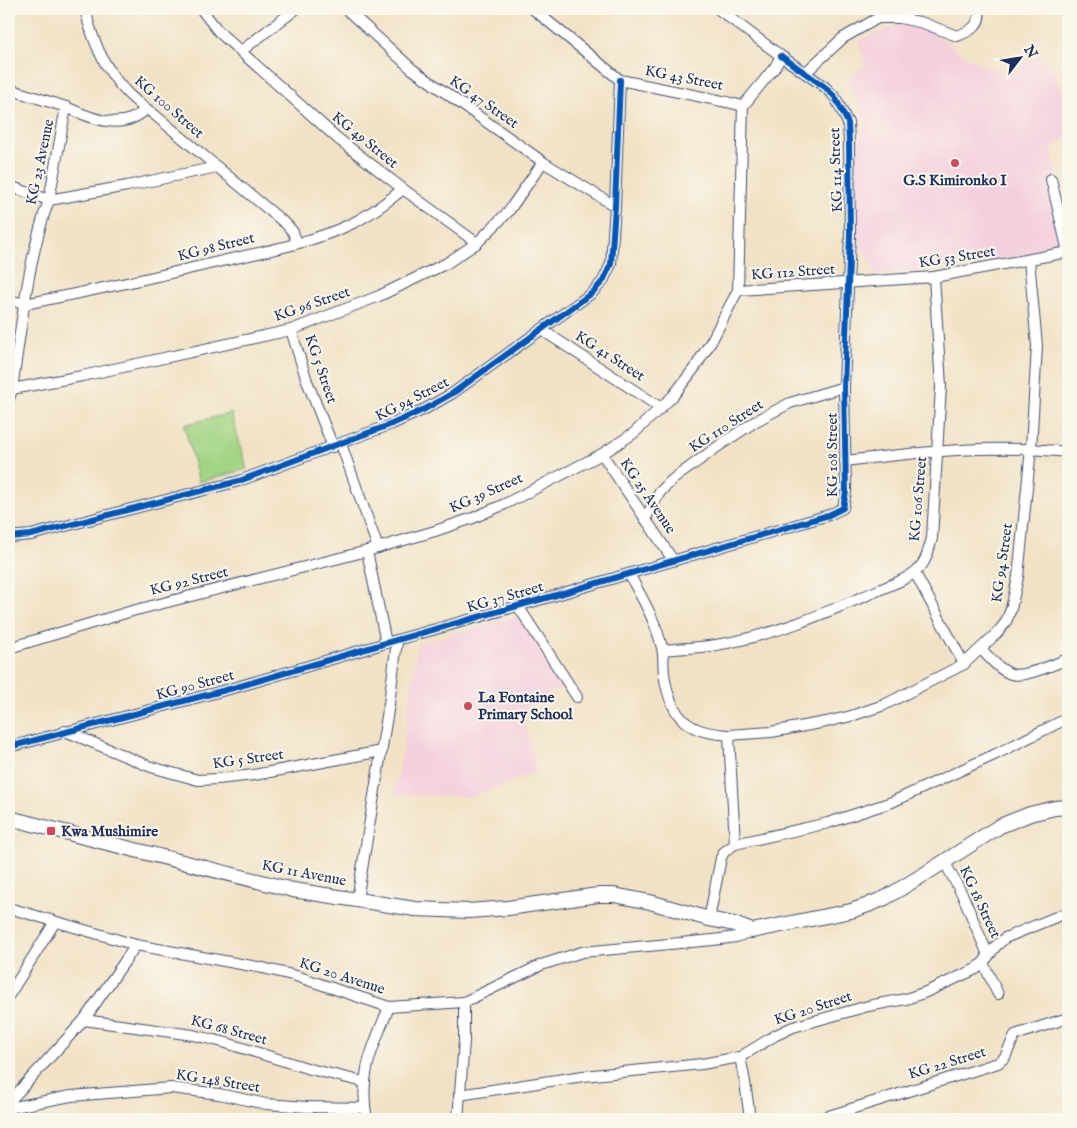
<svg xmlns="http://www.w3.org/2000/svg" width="1077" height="1128" viewBox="0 0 1077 1128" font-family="'IM FELL English',serif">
  <rect width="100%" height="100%" fill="#fbf7ec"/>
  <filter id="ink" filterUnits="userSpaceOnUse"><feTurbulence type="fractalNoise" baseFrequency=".02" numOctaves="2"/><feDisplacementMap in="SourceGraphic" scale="10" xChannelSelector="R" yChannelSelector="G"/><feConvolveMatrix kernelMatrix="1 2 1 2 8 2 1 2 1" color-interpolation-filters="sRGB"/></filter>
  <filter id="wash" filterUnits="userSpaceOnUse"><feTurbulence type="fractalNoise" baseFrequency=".0096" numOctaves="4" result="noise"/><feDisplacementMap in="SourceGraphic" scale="20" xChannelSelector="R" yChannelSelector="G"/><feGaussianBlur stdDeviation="1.12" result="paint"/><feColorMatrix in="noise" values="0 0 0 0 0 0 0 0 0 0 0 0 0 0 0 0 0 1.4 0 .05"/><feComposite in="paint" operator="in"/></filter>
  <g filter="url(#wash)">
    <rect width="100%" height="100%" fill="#f1e2c5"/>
    <g fill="#f4cfdd">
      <polygon points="902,24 932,31 963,55 982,65 1009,74 1039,55 1053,71 1068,107 1068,136 1052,147 1068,246 968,265 875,274 854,229 850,179 865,120 847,79 866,66 858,40"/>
      <polygon points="519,616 564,688 530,700 524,712 527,732 536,772 471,797 394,794 404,742 417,644"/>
    </g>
    <polygon fill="#a2d483" stroke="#5e8270" points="231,413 247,469 199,482 184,425"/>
  </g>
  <g filter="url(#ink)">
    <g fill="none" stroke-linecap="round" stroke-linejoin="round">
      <defs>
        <g id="minor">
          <path d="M 85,9 C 93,44 108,78 137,102 C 143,107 150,111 156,116 L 287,225 L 293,232 L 297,243"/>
          <polyline points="201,9 219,32 337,138 403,189 477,243"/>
          <polyline points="346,9 412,69 543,162 615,206"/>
          <polyline points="533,9 620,80 727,102 743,106"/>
          <polyline points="241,51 296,9"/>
          <path d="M 805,73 L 843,38 L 878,18 L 900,18 L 923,23 L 957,36 C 971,31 982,25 979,9"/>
          <path d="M 9,89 L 66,107 L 49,200 C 28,257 21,329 12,389 L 9,399"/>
          <path d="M 66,107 C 92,119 123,132 146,109"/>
          <polyline points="1051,179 1068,252"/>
          <polyline points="9,186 49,200 127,186 217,167"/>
          <polyline points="738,290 934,277 1068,252"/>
          <path d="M 9,300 L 25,304 C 91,291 156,277 222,261 C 266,251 312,243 353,223 C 371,214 387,202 403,189"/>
          <polyline points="291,330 307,381 333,447"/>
          <polyline points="542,330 661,408"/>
          <polyline points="12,389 82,376 291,330 379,296 447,263 477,243 508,212 543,162"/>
          <polyline points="341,444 378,548"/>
          <polyline points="602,454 673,560"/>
          <path d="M 845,461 C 921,452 992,444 1068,452"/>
          <polyline points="645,519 660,492 672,480 720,445 756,421 790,403 844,387"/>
          <polyline points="9,537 31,535 239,481 392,424 425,409 453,393 592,293 603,281 611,264 615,206 620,80"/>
          <polyline points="367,551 386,643"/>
          <polyline points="915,573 964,664"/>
          <path d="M 629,574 C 642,598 656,621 662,648 C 664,656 663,665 664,674 C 667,695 674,719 695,728 C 705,733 718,734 729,735 L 735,844 L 724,852 L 721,858 L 709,919"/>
          <polyline points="518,606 577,697"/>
          <polyline points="9,648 132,611 367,551 435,531 473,518 505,504 602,454 634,433 673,396 696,366 712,340 738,290 743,106 775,67 781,56 718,9"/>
          <path d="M 981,649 C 989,657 999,670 1011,674 C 1025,678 1054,664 1068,659"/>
          <path d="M 663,650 C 680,648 699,648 716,645 C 780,635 841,606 900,581 C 923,570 926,562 932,538 L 941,386 L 934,277"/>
          <polyline points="65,731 151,767 198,780 217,779 254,775 382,751"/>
          <polyline points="729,735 771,732 826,722 851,716 884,705 964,664 998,632 1006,622 1011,609 1018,577 1031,448 1037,346 1029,260"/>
          <polyline points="9,747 237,687 386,643 553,596 829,515 843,508 846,492 844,387 850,235 849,142 848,123 835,97 825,87 781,56"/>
          <polyline points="735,844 828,823 892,802 996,754 1068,718"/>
          <polyline points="944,861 963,896 988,955"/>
          <polyline points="357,900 389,704 397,641"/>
          <polyline points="9,908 136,945 263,968 296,976 389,1007 464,1002 541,965 582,952 713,940 736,937 752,931"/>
          <polyline points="983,963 998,994"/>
          <polyline points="9,995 55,922"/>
          <polyline points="84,1020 193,1035 223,1042 310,1069 364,1082"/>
          <polyline points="740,1057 745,1082 750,1119"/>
          <polyline points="459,1095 583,1076 702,1064 740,1057 776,1035 793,1027 868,1006 906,999 926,992 976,969 983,963 996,946 1005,938 1068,912"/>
          <polyline points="9,1102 84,1020 136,945"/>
          <polyline points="9,1108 71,1096 171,1088 219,1094 266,1104 307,1107 365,1108"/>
          <path d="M 367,1119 C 358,1075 373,1047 389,1007"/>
          <polyline points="458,1119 464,1041 464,1002"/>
          <polyline points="819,1119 998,1063 1005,1057 1015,1035 1068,1018"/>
        </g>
        <polyline id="major" points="9,818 293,890 415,909 468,911 508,908 598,895 614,895 650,902 709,919 734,924 752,931 851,911 868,905 885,898 928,872 1000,826 1030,814 1055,808 1068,807"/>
      </defs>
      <use href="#minor" stroke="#3b4a6d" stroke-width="12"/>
      <use href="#major" stroke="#3b4a6d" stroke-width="16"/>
      <use href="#minor" stroke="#fff" stroke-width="10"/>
      <use href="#major" stroke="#fff" stroke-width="14"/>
      <defs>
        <g id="cycleway">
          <polyline points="9,537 31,535 239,481 392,424 425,409 453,393 592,293 603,281 611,264 615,206 620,80"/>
          <polyline points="9,747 237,687 386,643 553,596 829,515 843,508 846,492 844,387 850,235 849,142 848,123 835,97 825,87 781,56"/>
        </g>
      </defs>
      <use href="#cycleway" stroke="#fbf7ec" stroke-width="9"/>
      <use href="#cycleway" stroke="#0057b8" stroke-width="6"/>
    </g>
  </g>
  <g fill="#d1495b" stroke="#fbf7ec" stroke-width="2">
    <circle cx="955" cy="163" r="5"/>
    <circle cx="468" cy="706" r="5"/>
    <rect x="46" y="826" width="10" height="10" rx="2.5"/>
  </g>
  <g text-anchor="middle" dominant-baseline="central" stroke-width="4" stroke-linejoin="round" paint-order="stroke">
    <g font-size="15" fill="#1b2f5e" stroke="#fbf7ec">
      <text transform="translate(684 78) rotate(11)">KG 43 Street</text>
      <text transform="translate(484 102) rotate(35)">KG 47 Street</text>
      <text transform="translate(169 107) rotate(41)">KG 100 Street</text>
      <text transform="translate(365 140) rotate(39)">KG 49 Street</text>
      <text transform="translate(40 162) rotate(-78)">KG 23 Avenue</text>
      <text transform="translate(836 170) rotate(-92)">KG 114 Street</text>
      <text transform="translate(216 247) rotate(-14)">KG 98 Street</text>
      <text transform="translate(957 257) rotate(-9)">KG 53 Street</text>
      <text transform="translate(793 272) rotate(-4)">KG 112 Street</text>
      <text transform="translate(312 304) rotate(-19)">KG 96 Street</text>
      <text transform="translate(610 356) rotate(33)">KG 41 Street</text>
      <text transform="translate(321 369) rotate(71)">KG 5 Street</text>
      <text transform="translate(412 399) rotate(-27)">KG 94 Street</text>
      <text transform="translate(726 426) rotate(-33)">KG 110 Street</text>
      <text transform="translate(832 455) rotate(-90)">KG 108 Street</text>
      <text transform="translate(486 493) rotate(-24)">KG 39 Street</text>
      <text transform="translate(648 496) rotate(56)">KG 25 Avenue</text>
      <text transform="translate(918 499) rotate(-85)">KG 106 Street</text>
      <text transform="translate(1002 563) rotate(-82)">KG 94 Street</text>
      <text transform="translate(189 581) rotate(-14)">KG 92 Street</text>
      <text transform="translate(505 597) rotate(-16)">KG 37 Street</text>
      <text transform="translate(195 685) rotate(-15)">KG 90 Street</text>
      <text transform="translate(248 759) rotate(-8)">KG 5 Street</text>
      <text transform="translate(304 873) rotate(11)">KG 11 Avenue</text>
      <text transform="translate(980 902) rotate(65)">KG 18 Street</text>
      <text transform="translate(342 976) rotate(18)">KG 20 Avenue</text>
      <text transform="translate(813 1008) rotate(-18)">KG 20 Street</text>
      <text transform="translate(229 1030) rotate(15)">KG 68 Street</text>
      <text transform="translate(947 1063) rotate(-17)">KG 22 Street</text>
      <text transform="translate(218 1081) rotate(9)">KG 148 Street</text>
    </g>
    <g font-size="15" font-weight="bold" fill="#1b2f5e" stroke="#fbf7ec" text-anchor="start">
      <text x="955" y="180" text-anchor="middle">G.S Kimironko I</text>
      <text x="478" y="697">La Fontaine<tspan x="478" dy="17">Primary School</tspan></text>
      <text x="61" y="831">Kwa Mushimire</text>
    </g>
  </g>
  <rect width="1077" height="1128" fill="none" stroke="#fbf7ec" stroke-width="30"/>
  <g transform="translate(1020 58) rotate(59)" stroke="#fbf7ec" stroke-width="4" paint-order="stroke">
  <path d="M0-4L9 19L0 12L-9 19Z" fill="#1b2f5e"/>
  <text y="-8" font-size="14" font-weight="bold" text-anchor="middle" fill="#1b2f5e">N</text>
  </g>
</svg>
